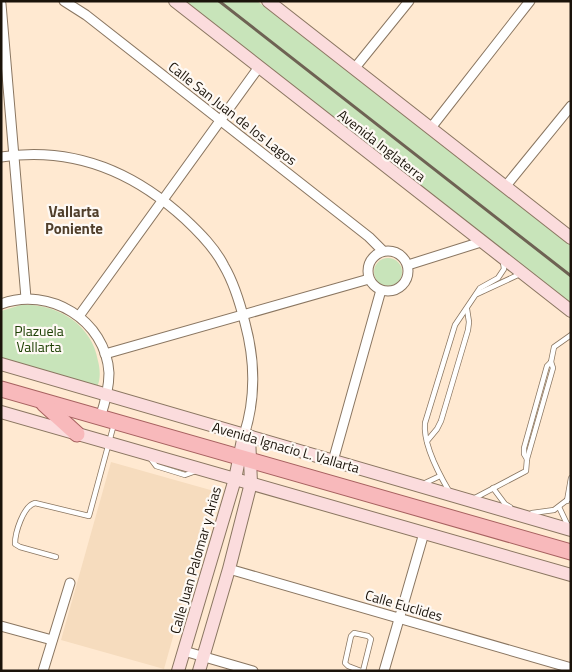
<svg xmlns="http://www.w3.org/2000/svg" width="572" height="672" viewBox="0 0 572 672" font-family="'Titillium Web',sans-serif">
  <rect width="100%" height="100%" fill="#ffe9d1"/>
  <polygon fill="#f6dcbe" points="111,462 214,491 164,669 61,640"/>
  <g fill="#c8e4ba">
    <polygon points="185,1 257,1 571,246 571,303"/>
    <circle cx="388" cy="272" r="14"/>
    <path d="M 21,305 C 56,303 92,324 98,361 C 100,369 101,379 97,387 L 1,360 L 1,311 Z"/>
  </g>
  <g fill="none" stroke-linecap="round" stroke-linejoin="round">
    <defs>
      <g id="lane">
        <polyline points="477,294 520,274"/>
        <polyline points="427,441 437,429 441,421 468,330 469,322 467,309"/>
        <polyline points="150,458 156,466 185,475 196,471"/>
        <polyline points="527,459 524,454 524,448 547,366 551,362"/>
        <polyline points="423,484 440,476"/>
        <polyline points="493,488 505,504 510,507"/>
        <path d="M 449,491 C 439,474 423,443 425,423 L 455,325 L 480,288 L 498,278 L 504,269 L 503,262"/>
        <polyline points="473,499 526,471 527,459 553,368 551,362 554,347 571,335"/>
        <polyline points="567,501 571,478"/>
        <polyline points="559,507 568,526"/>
        <polyline points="532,513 554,510 571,497"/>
        <path d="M 56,557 L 20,547 L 15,544 C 15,533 23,506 35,503 L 89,516 L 114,424"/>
        <polyline points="361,671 348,666 345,663 351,636 354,633 368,636 371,639 363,671"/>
      </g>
      <g id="street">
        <polyline points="64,1 86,15 369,237 383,251"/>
        <polyline points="1,4 26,298"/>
        <polyline points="354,69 409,1"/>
        <polyline points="430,129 530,1"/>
        <path d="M 1,157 C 73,146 133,171 185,219 C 200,233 215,248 224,266 C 234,283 240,303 245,323 C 255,360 256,398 244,435"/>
        <polyline points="505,187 571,106"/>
        <circle cx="388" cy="271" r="20"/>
        <polyline points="408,265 481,242"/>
        <path d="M 1,304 C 49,286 106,320 109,373 C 109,389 105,403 100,418"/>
        <polyline points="79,316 259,67"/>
        <polyline points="105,354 369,279"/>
        <polyline points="333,461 381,290"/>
        <polyline points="229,569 571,668"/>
        <polyline points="1,626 52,640"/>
        <polyline points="184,651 253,671"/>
        <polyline points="43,671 70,583"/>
        <polyline points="384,671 424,533"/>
      </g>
      <g id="secondary">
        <polyline points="175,1 571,311"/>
        <polyline points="268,1 571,238"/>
        <polyline points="1,364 571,530"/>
        <polyline points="1,412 571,575"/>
        <polyline points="178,671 235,479 244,435"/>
        <polyline points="199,671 229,569 251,483 249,436"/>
      </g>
      <g id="primary">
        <polyline points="1,389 571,552"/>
        <polyline points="44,404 77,434"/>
      </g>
    </defs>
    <use href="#lane" stroke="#8a7661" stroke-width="6"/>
    <use href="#street" stroke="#8a7661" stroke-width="11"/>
    <use href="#secondary" stroke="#8a7661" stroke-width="14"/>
    <use href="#primary" stroke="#a76160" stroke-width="17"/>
    <use href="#lane" stroke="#fff" stroke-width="4.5"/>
    <use href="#street" stroke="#fff" stroke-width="9"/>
    <use href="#secondary" stroke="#fbdcdd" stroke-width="12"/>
    <use href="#primary" stroke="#f8b9bb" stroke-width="15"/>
    <polyline stroke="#6e6253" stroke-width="3" points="219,1 571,276"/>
  </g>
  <g text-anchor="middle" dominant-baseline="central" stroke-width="4.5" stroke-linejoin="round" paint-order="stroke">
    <g font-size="14" fill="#1a130a" stroke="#fef9f4">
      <text transform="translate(233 113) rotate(38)">Calle San Juan de los Lagos</text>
      <text transform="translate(382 145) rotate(38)">Avenida Inglaterra</text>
      <text transform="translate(286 447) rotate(16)">Avenida Ignacio L. Vallarta</text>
      <text transform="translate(195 560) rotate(-74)">Calle Juan Palomar y Arias</text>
      <text transform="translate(404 605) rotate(16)">Calle Euclides</text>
    </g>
    <g font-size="14" fill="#1d4004" stroke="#fef9f4">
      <text x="39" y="330">Plazuela<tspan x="39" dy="16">Vallarta</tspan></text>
    </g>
    <g font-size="15" font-weight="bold" fill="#503f2b" stroke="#fef9f4">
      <text x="74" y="211">Vallarta<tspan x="74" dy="17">Poniente</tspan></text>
    </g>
  </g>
  <rect width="572" height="672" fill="none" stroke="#1a130a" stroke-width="5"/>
</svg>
